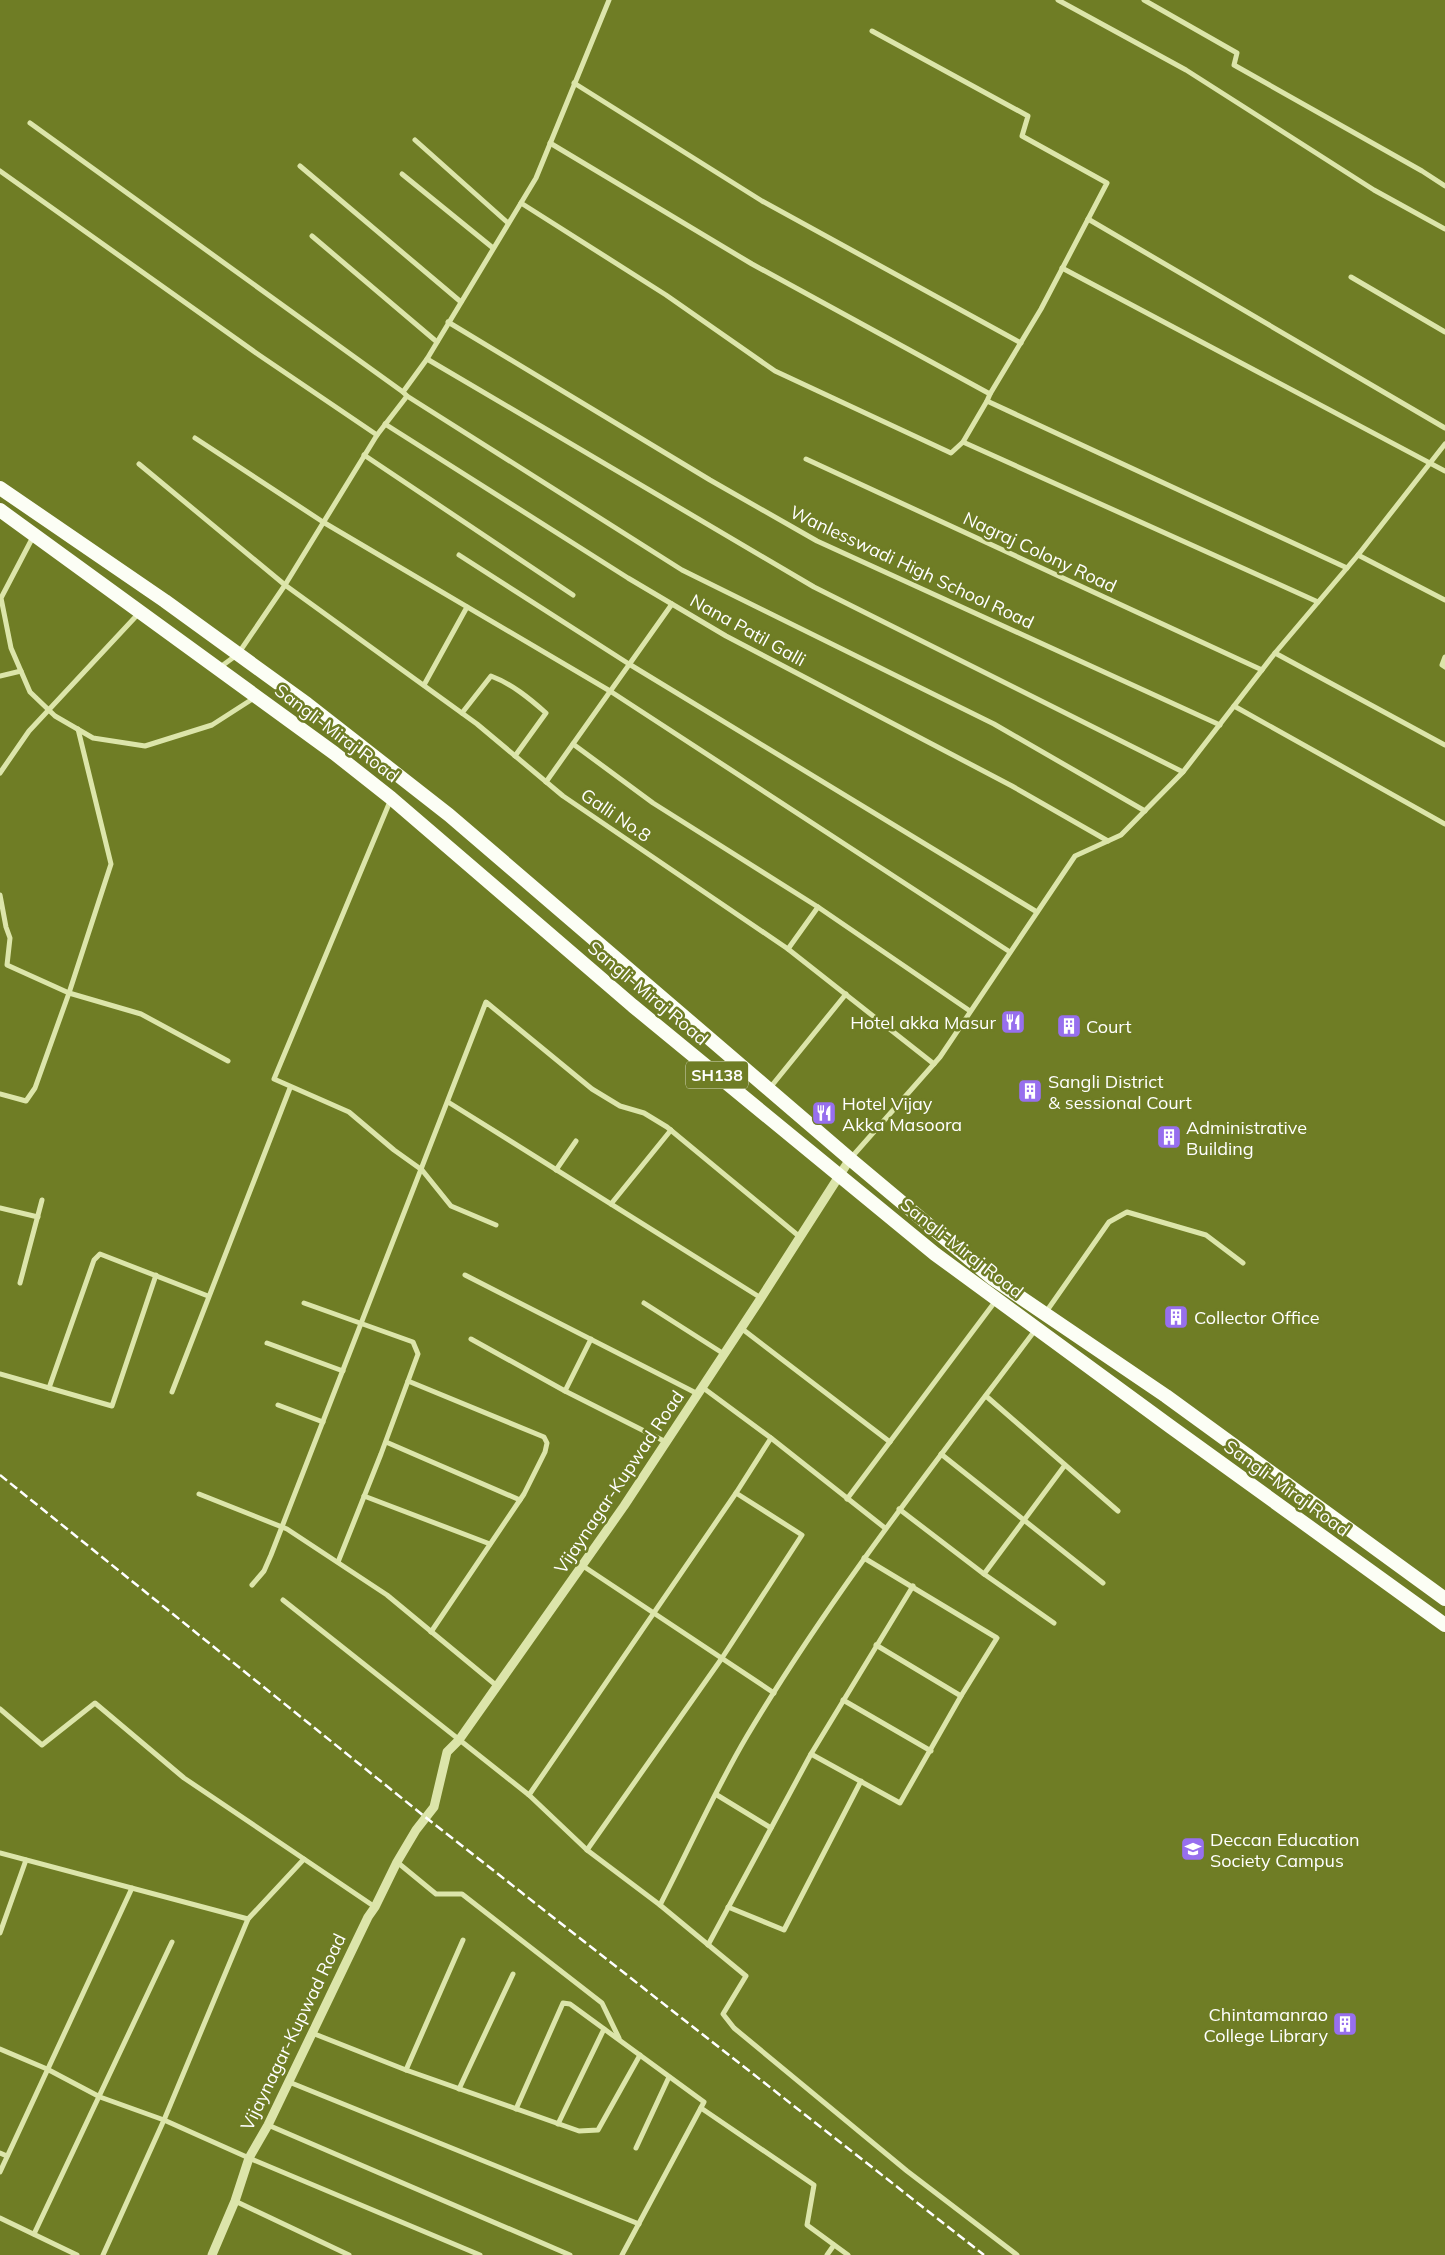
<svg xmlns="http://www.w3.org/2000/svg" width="1445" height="2255" viewBox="0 0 1445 2255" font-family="Mulish,sans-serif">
  <rect width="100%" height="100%" fill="#6f7d25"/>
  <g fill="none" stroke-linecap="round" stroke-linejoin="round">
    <g stroke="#dce5aa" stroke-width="5">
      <polyline points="1058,0 1186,70 1374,190 1445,229"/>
      <polyline points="1144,0 1237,53 1234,65 1422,171 1445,186"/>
      <polyline points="872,31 1028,116 1022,136 1107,183 1041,309 990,394"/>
      <polyline points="574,83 762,201 1021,343"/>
      <polyline points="30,123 403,392"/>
      <polyline points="415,140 508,223"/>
      <polyline points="300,166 461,302"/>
      <polyline points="0,171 259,355 377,435"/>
      <polyline points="402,174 493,248"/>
      <polyline points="521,203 666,295 775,371 951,453 963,442 987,401 990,394 752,264 550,143"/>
      <polyline points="1088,219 1445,428"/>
      <polyline points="312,236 437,342"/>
      <polyline points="1062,268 1445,471"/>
      <polyline points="1351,277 1445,332"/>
      <polyline points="448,322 710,480 817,541 1220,725"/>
      <polyline points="427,359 814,587 1183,772"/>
      <polyline points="407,396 682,570 994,724 1145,811"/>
      <polyline points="987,401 1347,568"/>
      <polyline points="385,424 628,578 726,636 1012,786 1108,841"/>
      <polyline points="195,438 323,522 610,691 1010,952"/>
      <polyline points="963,442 1318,602"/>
      <polyline points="364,455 573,595"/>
      <polyline points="806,459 1262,670"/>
      <polyline points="139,464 285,585 477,724 563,796 788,949 934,1064"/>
      <polyline points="34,535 1,598 11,648 30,692 55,716 93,738 145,746 212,725 254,698"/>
      <polyline points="459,555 629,664 1037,912"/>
      <polyline points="1358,555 1445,600"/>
      <polyline points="1275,653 1445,745"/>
      <polyline points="1445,657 1442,665 1445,667"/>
      <polyline points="219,668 238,654 285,585 377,435 404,400 407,396 403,392 427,359 536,178 609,0"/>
      <polyline points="0,676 21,671"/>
      <polyline points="424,685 467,607"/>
      <polyline points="1234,706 1445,824"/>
      <path d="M 462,713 L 491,676 C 512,684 529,698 546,713 L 515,756"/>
      <polyline points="573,744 653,803 818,907"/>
      <polyline points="0,773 29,731 140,612"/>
      <polyline points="546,782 672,604"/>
      <polyline points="391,799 274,1079 349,1112 394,1150 422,1170 451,1206 496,1225"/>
      <polyline points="0,895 6,927 10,938 7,965 69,993 141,1014 228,1061"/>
      <polyline points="788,949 818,907 970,1011"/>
      <polyline points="769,1089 846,994"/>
      <polyline points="0,1094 26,1101 35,1088 69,993 111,864 78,729"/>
      <polyline points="448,1102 761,1298"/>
      <polyline points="850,1159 940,1057 1075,856 1121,835 1183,772 1275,653 1358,555 1445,444"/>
      <polyline points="556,1170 576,1141"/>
      <polyline points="611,1204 671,1130"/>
      <polyline points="0,1208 38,1217"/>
      <polyline points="465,1275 698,1394"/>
      <polyline points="20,1283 42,1200"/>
      <polyline points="304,1303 413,1342 418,1354 381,1454 338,1562"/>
      <polyline points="644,1303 724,1354"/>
      <polyline points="1046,1312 1109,1222 1127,1212 1206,1235 1243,1263"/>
      <polyline points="741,1328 890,1442"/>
      <polyline points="471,1339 565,1391 666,1442"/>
      <polyline points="267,1343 343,1371"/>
      <polyline points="0,1374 112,1406 156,1275"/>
      <polyline points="408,1381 544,1437 547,1443 545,1452 524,1494 431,1632"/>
      <polyline points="702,1387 771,1438 885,1528"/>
      <polyline points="49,1388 94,1260 100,1254 208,1296"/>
      <polyline points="565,1391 591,1339"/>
      <polyline points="172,1392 290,1088"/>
      <polyline points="986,1396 1118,1511"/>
      <polyline points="278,1405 323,1422"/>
      <polyline points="386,1442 520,1500"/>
      <polyline points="941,1454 1103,1583"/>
      <polyline points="199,1494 287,1529 387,1595 497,1686"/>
      <polyline points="364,1496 490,1544"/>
      <polyline points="847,1499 997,1299"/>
      <polyline points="899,1509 984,1574 1054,1623"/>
      <polyline points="583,1566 774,1693"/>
      <polyline points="984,1574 1065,1465"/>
      <polyline points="252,1585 264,1571 271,1555 486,1002 592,1089 620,1106 644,1113 667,1127 800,1237"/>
      <polyline points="283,1600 529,1795 587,1850 660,1905 746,1976 723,2014 734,2028 907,2171 1017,2255"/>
      <polyline points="876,1645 961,1696"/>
      <polyline points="843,1700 931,1751"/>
      <polyline points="0,1709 42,1745 95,1703 184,1778 304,1859"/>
      <polyline points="811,1754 913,1586"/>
      <polyline points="529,1795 736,1493 771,1438"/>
      <polyline points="717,1795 771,1828"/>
      <polyline points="587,1850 722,1658 802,1535 736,1493"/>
      <polyline points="0,1853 248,1919"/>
      <polyline points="397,1862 436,1894 462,1894 602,2003 619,2038"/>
      <path d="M 660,1905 C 689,1849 715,1790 747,1736 C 832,1593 936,1462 1036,1329"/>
      <polyline points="375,1907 304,1859 248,1919 164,2120 249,2158 480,2255"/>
      <polyline points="728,1907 784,1930 861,1781"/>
      <polyline points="0,1933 26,1860"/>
      <polyline points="708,1945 811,1754 900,1803 961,1696 997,1638 864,1558"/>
      <polyline points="312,2033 406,2070 579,2131 598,2130 640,2055"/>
      <polyline points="0,2049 47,2069 100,2097 164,2120 103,2255"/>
      <polyline points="406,2070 463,1940"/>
      <polyline points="289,2082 639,2224"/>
      <polyline points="459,2089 513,1974"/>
      <polyline points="701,2108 814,2185 807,2225 848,2255"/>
      <polyline points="516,2109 563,2003 570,2004 704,2102 622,2255"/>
      <polyline points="558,2124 604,2029"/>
      <polyline points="268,2125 570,2255"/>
      <polyline points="636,2148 669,2077"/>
      <polyline points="0,2153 7,2156"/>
      <polyline points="0,2172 132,1888"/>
      <polyline points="235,2201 349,2255"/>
      <polyline points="0,2218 77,2255"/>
      <polyline points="34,2234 172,1942"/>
      <polyline points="827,2255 834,2245"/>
    </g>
    <polyline stroke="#dce5aa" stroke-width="9" points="212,2255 235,2201 249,2158 268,2125 368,1917 375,1907 397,1862 416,1830 434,1807 447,1752 459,1740 624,1506 761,1298 850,1159"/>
    <g stroke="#fcfef5" stroke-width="14">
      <polyline points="0,488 165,601 307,704 449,815 850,1159 992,1278 1166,1396 1445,1599"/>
      <polyline points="0,510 334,753 391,798 633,1006 935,1254 1171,1427 1445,1625"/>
    </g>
    <polyline stroke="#fff" stroke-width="2.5" stroke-dasharray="9 4" stroke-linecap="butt" points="0,1475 424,1816 984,2255"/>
  </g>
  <defs>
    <symbol id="restaurant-square" viewBox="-11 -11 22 22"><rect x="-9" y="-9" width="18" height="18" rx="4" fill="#976fee" stroke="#6f7d25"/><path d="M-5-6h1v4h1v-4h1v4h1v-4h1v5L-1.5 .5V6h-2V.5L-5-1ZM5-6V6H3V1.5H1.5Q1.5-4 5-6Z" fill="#fff"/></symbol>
    <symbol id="building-square" viewBox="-11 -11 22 22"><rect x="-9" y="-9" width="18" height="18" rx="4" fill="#976fee" stroke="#6f7d25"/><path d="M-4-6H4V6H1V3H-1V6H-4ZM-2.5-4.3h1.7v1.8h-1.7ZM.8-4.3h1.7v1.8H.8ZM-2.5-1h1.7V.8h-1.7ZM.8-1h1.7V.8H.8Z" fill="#fff"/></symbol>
    <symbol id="university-square" viewBox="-11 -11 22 22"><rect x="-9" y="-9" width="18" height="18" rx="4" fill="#976fee" stroke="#6f7d25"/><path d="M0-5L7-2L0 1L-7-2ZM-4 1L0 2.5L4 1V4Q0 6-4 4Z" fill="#fff"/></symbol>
  </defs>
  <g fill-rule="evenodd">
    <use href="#restaurant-square" x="999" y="1008" width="28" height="28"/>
    <use href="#building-square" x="1055" y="1012" width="28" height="28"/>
    <use href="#building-square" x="1016" y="1077" width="28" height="28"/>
    <use href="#restaurant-square" x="810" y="1099" width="28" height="28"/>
    <use href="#building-square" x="1155" y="1123" width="28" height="28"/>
    <use href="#building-square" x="1162" y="1303" width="28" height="28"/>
    <use href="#university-square" x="1179" y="1835" width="28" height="28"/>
    <use href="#building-square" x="1331" y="2010" width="28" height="28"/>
  </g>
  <g text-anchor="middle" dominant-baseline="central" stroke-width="5" stroke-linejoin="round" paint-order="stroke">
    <rect fill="#6f7d25" stroke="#d4d8be" stroke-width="1" x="686" y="1061.5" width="62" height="27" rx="4"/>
    <g font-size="16" font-weight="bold" fill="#fff">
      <text x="717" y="1075">SH138</text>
    </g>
    <g font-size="18" fill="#fff" stroke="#6f7d25">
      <text transform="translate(1040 552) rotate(25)">Nagraj Colony Road</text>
      <text transform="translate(912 567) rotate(25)">Wanlesswadi High School Road</text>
      <text transform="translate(748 630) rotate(29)">Nana Patil Galli</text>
      <text transform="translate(337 733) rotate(37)">Sangli-Miraj Road</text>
      <text transform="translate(616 815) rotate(34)">Galli No.8</text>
      <text transform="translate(648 993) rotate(40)">Sangli-Miraj Road</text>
      <text transform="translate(962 1248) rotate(38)">Sangli-Miraj Road</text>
      <text transform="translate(619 1482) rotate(-56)">Vijaynagar-Kupwad Road</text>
      <text transform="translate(1287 1488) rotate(36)">Sangli-Miraj Road</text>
      <text transform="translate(293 2032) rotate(-64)">Vijaynagar-Kupwad Road</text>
    </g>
    <g font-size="18" fill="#fff" stroke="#6f7d25" text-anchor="start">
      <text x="996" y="1022" text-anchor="end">Hotel akka Masur</text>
      <text x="1086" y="1026">Court</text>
      <text x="1048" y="1081">Sangli District<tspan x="1048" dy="21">&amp; sessional Court</tspan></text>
      <text x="842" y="1103">Hotel Vijay<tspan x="842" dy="21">Akka Masoora</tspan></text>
      <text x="1186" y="1127">Administrative<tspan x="1186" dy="21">Building</tspan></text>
      <text x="1194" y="1317">Collector Office</text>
      <text x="1210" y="1839">Deccan Education<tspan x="1210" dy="21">Society Campus</tspan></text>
      <text x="1328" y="2014" text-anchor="end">Chintamanrao<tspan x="1328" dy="21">College Library</tspan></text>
    </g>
  </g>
</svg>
